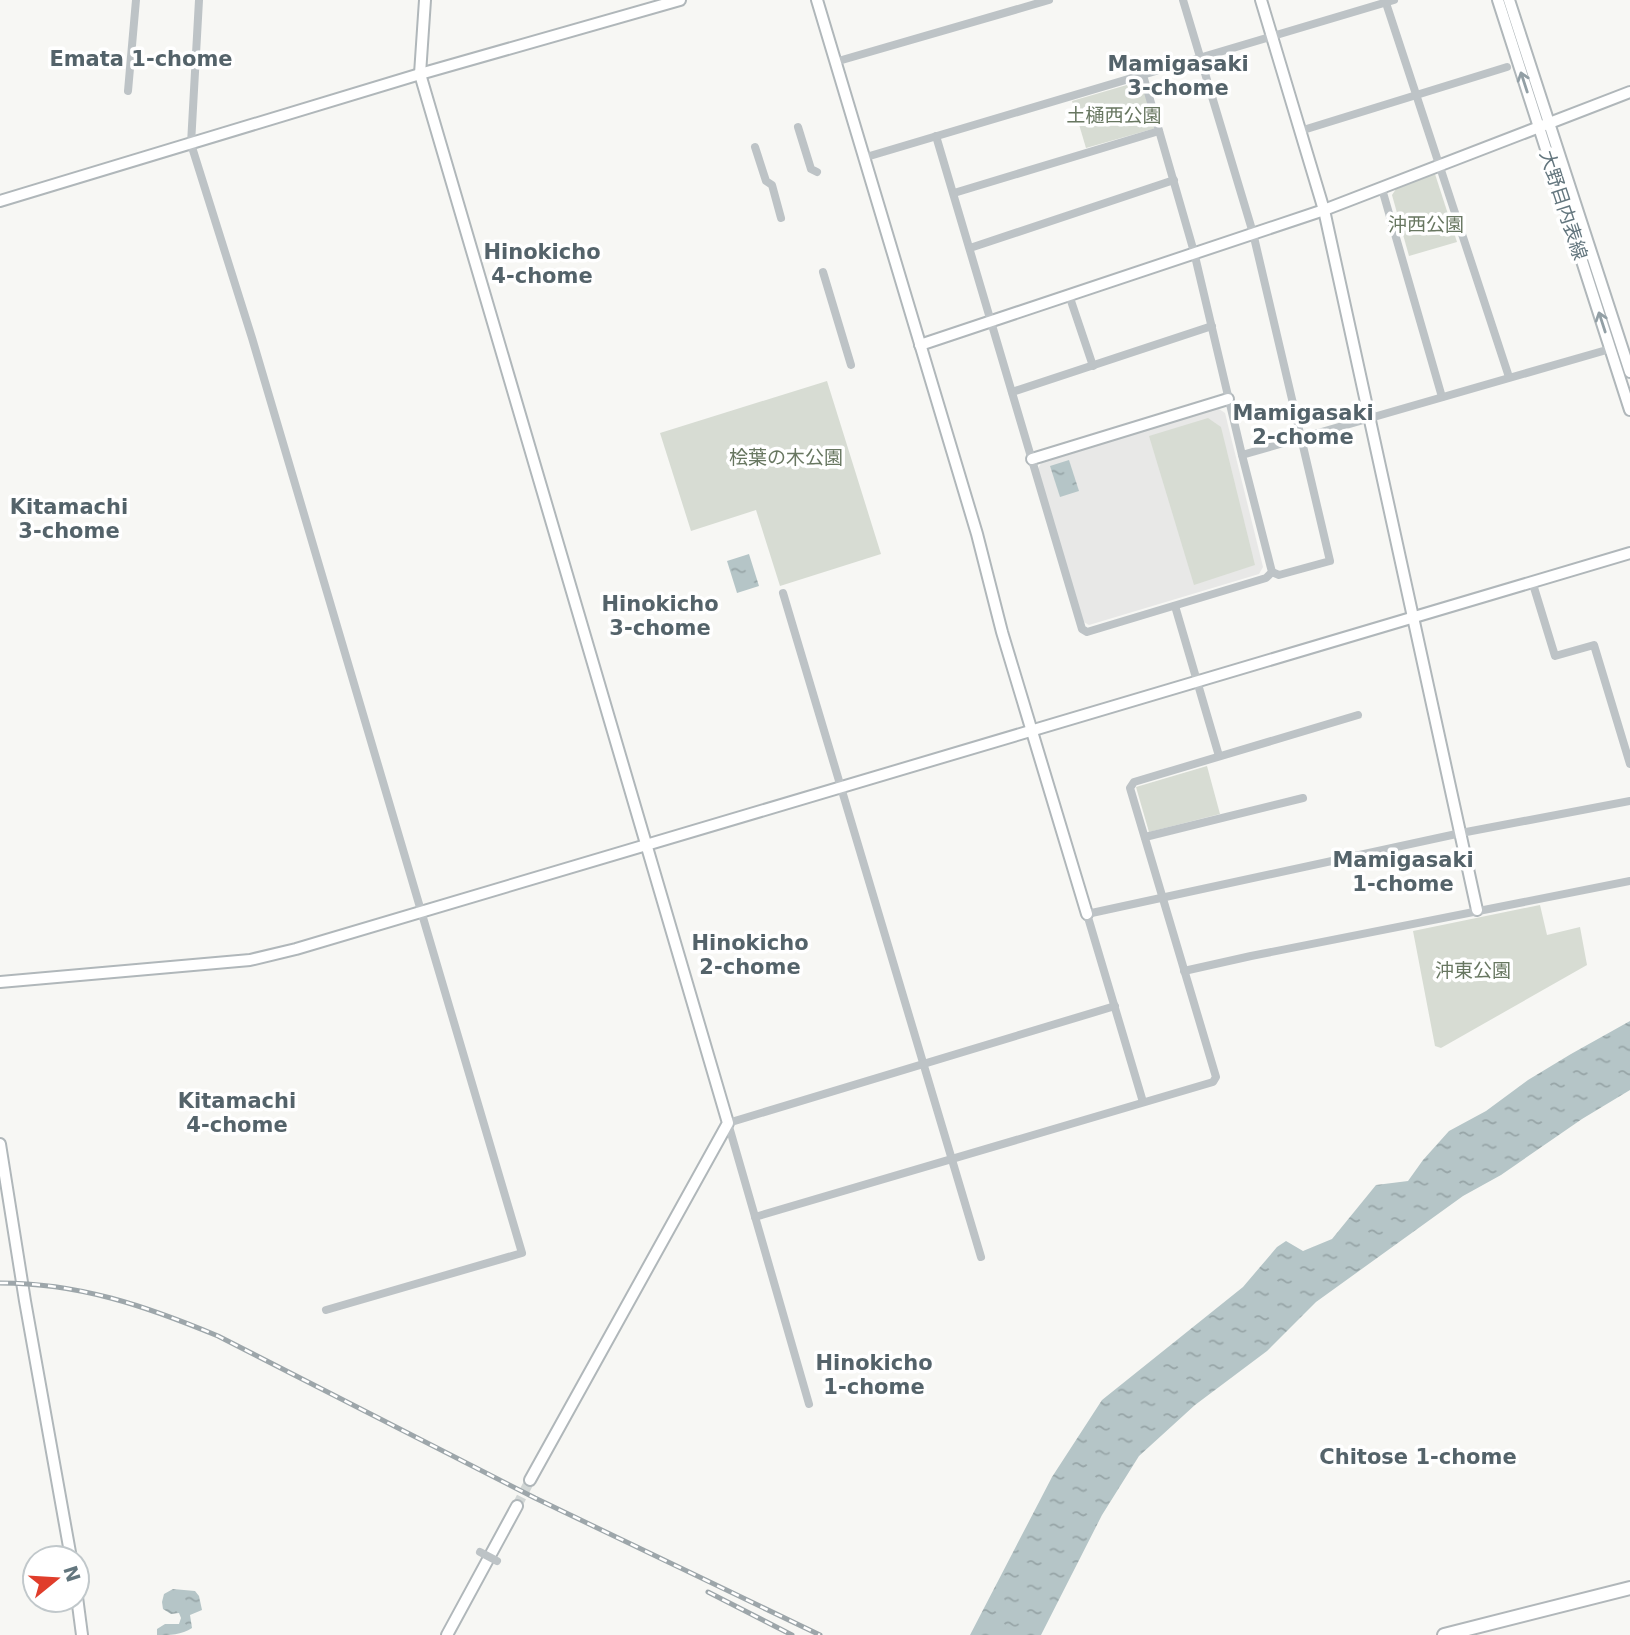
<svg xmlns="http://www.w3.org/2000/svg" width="1630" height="1635" viewBox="0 0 1630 1635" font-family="'DejaVu Sans','Noto Sans JP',sans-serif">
  <defs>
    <pattern id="water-ripples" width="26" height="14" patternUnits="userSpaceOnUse" patternTransform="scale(1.75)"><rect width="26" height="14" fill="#b5c5c7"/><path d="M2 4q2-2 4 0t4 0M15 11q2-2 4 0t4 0" fill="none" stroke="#97a5a7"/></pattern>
  </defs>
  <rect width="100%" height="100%" fill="#f7f7f4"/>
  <polygon fill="#e8e8e7" points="1216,407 1225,413 1263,567 1259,574 1089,625 1082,621 1038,469 1042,461"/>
  <g fill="#d7dcd3">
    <polygon points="1137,82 1144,85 1156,128 1086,148 1072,101"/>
    <polygon points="1435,174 1457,242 1409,256 1392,195 1396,189"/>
    <polygon points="827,381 881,554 780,586 756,510 691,531 660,433"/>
    <polygon points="1208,418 1221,427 1255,565 1194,585 1149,436"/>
    <polygon points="1207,766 1220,814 1149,832 1136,787"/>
    <polygon points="1540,905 1547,935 1580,927 1587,965 1441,1048 1435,1046 1413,931"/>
  </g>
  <g fill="url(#water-ripples)">
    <polygon points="1069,460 1079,491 1060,497 1050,466"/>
    <polygon points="749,554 759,586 737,593 727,561"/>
    <polygon points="1630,1021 1630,1090 1582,1119 1501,1175 1463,1196 1316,1302 1267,1351 1195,1405 1139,1456 1102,1515 1041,1635 970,1635 1052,1477 1102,1400 1243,1287 1277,1247 1286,1241 1303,1251 1332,1239 1376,1185 1408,1181 1423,1160 1449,1131 1486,1111 1528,1080 1571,1054"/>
    <path d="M 173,1589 L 195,1591 L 199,1596 L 202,1610 L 190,1615 L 192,1628 C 182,1635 169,1635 157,1635 L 157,1629 L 165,1624 L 179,1624 L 181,1618 L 179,1613 L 171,1614 L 163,1609 L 162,1602 L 164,1594 Z"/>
  </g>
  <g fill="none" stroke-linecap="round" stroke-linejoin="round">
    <polyline stroke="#d2d7d6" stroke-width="10" stroke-dasharray="10 5" stroke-linecap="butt" points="517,1506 530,1480"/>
    <defs>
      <g id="secondary">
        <polyline points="425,0 420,74 728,1123 530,1480"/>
        <polyline points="817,0 977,534 1002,632 1087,914"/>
        <polyline points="1261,0 1324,210 1477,910"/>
        <polyline points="1498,0 1630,410"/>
        <polyline points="1509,0 1630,372"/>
        <polyline points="0,201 420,74 680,0"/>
        <polyline points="920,345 1324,210 1630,92"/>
        <polyline points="1032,459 1228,399"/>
        <polyline points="0,982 250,960 296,949 1630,553"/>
        <polyline points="0,1144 25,1301 71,1558"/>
        <polyline points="77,1597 82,1635"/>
        <polyline points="447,1635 517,1506"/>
      </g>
      <polyline id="primary" points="1444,1635 1630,1588"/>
    </defs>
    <use href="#secondary" stroke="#b0b7ba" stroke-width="14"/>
    <use href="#primary" stroke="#b1b7ba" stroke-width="16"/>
    <g stroke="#bdc3c6" stroke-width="8">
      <polyline points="199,0 191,144 252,338 522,1253 326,1310"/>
      <polyline points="1183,0 1253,233 1330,561 1279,575 1272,572"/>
      <polyline points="1385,0 1509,377"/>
      <polyline points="835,62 1049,0"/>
      <polyline points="128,91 136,0"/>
      <polyline points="798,127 811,169 817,172"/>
      <polyline points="1300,131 1507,67"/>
      <polyline points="936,136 1082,629 1087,632 1266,578 1272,572 1242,455 1194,252 1143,75"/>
      <polyline points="755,147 766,181 772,185 781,218"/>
      <polyline points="863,158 1394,0"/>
      <polyline points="1382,189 1442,397"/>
      <polyline points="954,193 1159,131"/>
      <polyline points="970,248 1174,180"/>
      <polyline points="823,272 851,365"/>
      <polyline points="1069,295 1093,366"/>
      <polyline points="1012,392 1212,326"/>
      <polyline points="1242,455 1610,349"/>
      <polyline points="1532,581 1555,656 1594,645 1630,764"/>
      <polyline points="783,593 981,1257"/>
      <polyline points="1175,606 1219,756"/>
      <polyline points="1145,837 1303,798"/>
      <polyline points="1184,971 1251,956 1630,881"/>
      <polyline points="1143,1102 1087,914 1461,833 1630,801"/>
      <polyline points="755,1217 1213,1082 1216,1077 1130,788 1134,782 1358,715"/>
      <polyline points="809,1404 728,1123 1115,1006"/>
    </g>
    <use href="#secondary" stroke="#fff" stroke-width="10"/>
    <use href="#primary" stroke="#fff" stroke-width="12"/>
    <defs>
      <g id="rail">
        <path d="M 0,1283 C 79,1283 146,1306 218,1336 L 535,1498 L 820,1635"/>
        <polyline points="708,1592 792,1635"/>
      </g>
    </defs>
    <use href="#rail" stroke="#9da6aa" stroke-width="5"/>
    <use href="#rail" stroke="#fff" stroke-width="2.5" stroke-dasharray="8" stroke-linecap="butt"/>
    <polyline stroke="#bdc3c6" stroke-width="8" points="480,1552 497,1561"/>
  </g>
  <defs><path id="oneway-shaft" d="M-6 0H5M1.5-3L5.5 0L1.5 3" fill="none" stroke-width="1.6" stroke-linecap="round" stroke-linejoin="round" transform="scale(1.75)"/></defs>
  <g stroke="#929fa5">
    <use href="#oneway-shaft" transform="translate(1524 82) rotate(-108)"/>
    <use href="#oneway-shaft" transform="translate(1602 322) rotate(-108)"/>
  </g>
  <g text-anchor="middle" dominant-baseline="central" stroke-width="7" stroke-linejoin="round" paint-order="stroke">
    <g font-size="19" fill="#687761" stroke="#fff">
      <text x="1114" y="115">土樋西公園</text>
      <text x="1426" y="224">沖西公園</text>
      <text x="786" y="457">桧葉の木公園</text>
      <text x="1473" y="970">沖東公園</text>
    </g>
    <g font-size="19" fill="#63767e" stroke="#fff">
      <text transform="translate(1564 205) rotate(72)">大野目内表線</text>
    </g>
    <g font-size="21" font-weight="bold" fill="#54636a" stroke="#fff">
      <text x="141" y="59">Emata 1-chome</text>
      <text x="1178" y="64">Mamigasaki<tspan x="1178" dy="24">3-chome</tspan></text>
      <text x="542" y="252">Hinokicho<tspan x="542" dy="24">4-chome</tspan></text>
      <text x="1303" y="413">Mamigasaki<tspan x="1303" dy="24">2-chome</tspan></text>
      <text x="69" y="507">Kitamachi<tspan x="69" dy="24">3-chome</tspan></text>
      <text x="660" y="604">Hinokicho<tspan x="660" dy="24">3-chome</tspan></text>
      <text x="1403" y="860">Mamigasaki<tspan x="1403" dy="24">1-chome</tspan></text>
      <text x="750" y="943">Hinokicho<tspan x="750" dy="24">2-chome</tspan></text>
      <text x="237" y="1101">Kitamachi<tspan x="237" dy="24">4-chome</tspan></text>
      <text x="874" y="1363">Hinokicho<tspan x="874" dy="24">1-chome</tspan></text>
      <text x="1418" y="1457">Chitose 1-chome</text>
    </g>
  </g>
  <g transform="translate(56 1579) rotate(72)"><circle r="33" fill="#ffffff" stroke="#c1c8cb" stroke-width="2"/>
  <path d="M0-5L12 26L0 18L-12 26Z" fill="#e03d2b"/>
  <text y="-10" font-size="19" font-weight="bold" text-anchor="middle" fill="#63767e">N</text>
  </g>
</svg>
